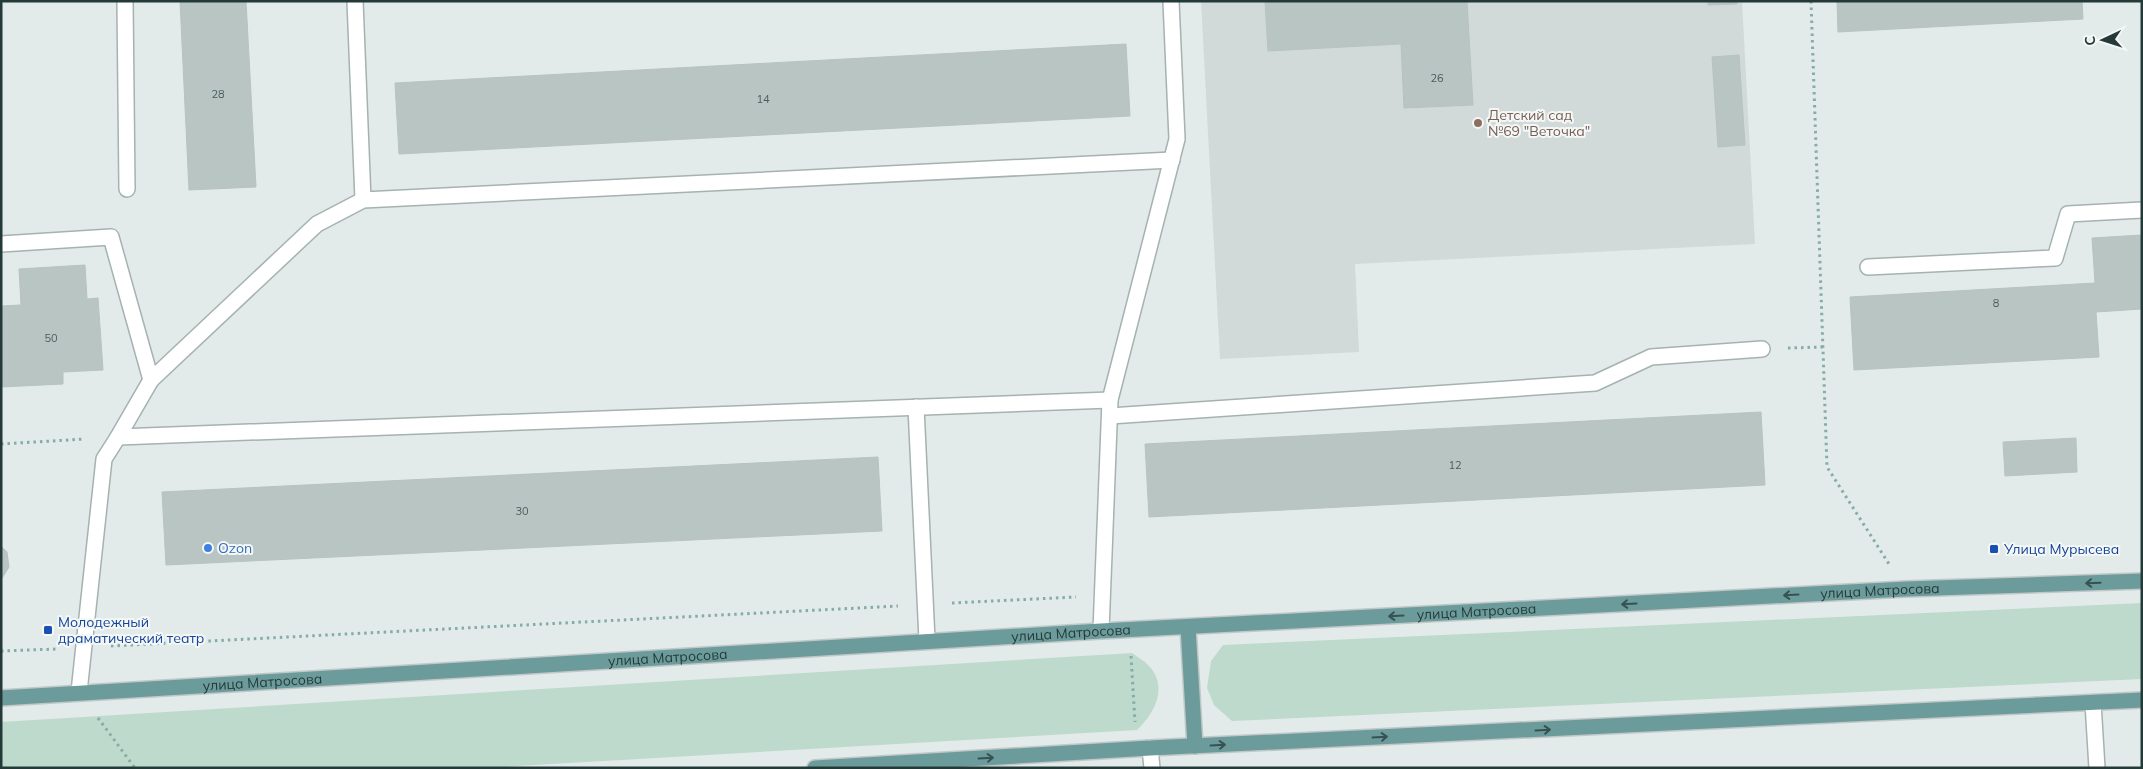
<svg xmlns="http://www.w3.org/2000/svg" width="2143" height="769" viewBox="0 0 2143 769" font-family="Mulish,sans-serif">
  <rect width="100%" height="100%" fill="#e2ebe9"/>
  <polygon fill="#d1dad8" points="1201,1 1742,1 1755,244 1355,264 1359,352 1220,359"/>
  <g fill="#bedacc">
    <polygon points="2142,603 2142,679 1232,721 1214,705 1207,688 1211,661 1223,645"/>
    <path d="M 1132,653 C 1137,657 1143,660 1148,665 C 1169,686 1155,713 1137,730 L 483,768 L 1,768 L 1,722 Z"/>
  </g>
  <g fill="#b8c5c3" stroke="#b6c4c1">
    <polygon points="180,1 246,1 256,187 189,190"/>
    <polygon points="1265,1 1467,1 1473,105 1404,108 1401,44 1268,51"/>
    <polygon points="1708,1 1737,1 1737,4 1708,5"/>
    <polygon points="1837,1 2082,1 2083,19 1838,32"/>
    <polygon points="1126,44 1130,116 399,154 395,83"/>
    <polygon points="1739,55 1745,145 1718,147 1712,57"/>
    <polygon points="2142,235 2142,309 2096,312 2099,357 1854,370 1850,297 2095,283 2092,238"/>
    <polygon points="85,265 87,299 98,298 103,370 63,372 63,384 1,387 1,306 21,305 19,269"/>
    <polygon points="1761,412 1765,485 1149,517 1145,444"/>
    <polygon points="2076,438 2077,472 2005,476 2003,442"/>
    <polygon points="878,457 882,531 166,565 162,492"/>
    <polygon points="1,546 7,552 9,567 1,580"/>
  </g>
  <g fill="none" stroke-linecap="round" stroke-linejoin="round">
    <defs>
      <g id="minor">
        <polyline points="125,1 127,189"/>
        <polyline points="355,1 363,200"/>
        <polyline points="1,244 111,237 151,380 317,224 363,200 1172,160"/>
        <polyline points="1868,267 2055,258 2068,214 2142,210"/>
        <polyline points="151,380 118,437 1110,400"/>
        <polyline points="916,407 927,640"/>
        <polyline points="1110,416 1595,383 1651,357 1762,349"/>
        <polyline points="1101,631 1110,400 1177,139 1171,1"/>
        <polyline points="79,692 104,459 118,437"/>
        <polyline points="2093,703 2097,768"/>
        <polyline points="1150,748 1152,768"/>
      </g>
      <g id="major">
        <polyline points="1188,627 1195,746"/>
        <path id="s1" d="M 1,698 L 1101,631 L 1906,589 L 2142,581"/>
        <polyline points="815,768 1150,748 2142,700"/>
      </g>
    </defs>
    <use href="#minor" stroke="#a5b2b1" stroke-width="18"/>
    <use href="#major" stroke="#c2c8c8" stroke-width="18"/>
    <g stroke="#86aba8" stroke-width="3" stroke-dasharray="2.5 4" stroke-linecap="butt">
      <polyline points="1811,1 1827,467 1889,564"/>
      <polyline points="1788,348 1823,347"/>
      <polyline points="1,444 85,439"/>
      <polyline points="952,603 1076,597"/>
      <polyline points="111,646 898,606"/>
      <polyline points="1,651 57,649"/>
      <polyline points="1131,656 1135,722"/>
      <polyline points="98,718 135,768"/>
    </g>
    <use href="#minor" stroke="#fff" stroke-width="15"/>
    <use href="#major" stroke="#6c9b9b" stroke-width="15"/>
  </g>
  <defs><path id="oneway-shaft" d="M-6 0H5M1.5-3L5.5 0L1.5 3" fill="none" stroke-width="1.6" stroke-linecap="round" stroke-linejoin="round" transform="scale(1.25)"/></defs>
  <g stroke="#365252">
    <use href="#oneway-shaft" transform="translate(2093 583) rotate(178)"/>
    <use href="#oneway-shaft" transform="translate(1791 595) rotate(177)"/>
    <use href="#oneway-shaft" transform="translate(1629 604) rotate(177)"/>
    <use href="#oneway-shaft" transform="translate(1396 616) rotate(177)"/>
    <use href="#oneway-shaft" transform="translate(1543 730) rotate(-3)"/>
    <use href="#oneway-shaft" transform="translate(1380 737) rotate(-3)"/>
    <use href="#oneway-shaft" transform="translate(1218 745) rotate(-3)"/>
    <use href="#oneway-shaft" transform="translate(986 758) rotate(-3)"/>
  </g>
  <circle fill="#8d6e63" stroke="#f3f8f6" stroke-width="2" cx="1478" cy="123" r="5"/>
  <circle fill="#3f7fe0" stroke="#f3f8f6" stroke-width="2" cx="208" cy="548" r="5"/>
  <g fill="#1a4fb4" stroke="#f3f8f6" stroke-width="2">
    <rect x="1989" y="544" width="10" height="10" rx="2.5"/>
    <rect x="43" y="625" width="10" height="10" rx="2.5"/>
  </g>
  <g text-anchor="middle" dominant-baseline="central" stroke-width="4" stroke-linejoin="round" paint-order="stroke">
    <g font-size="11" fill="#495d5c">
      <text x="1437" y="78">26</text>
      <text x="218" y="94">28</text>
      <text x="763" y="99">14</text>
      <text x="1996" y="303">8</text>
      <text x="51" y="338">50</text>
      <text x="1455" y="465">12</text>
      <text x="522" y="511">30</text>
    </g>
    <g font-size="14" fill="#785e54" stroke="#f3f8f6" text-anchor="start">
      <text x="1488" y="115">Детский сад<tspan x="1488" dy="16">№69 "Веточка"</tspan></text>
    </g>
    <g font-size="14" fill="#366cbe" stroke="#f3f8f6" text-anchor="start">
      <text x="218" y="548">Ozon</text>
    </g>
    <g font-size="14" fill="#164399" stroke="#f3f8f6" text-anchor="start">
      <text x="2004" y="549">Улица Мурысева</text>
      <text x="58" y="622">Молодежный<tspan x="58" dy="16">драматический театр</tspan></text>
    </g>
    <g font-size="14" fill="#243a39" stroke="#f3f8f6">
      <text stroke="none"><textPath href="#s1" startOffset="1882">улица Матросова</textPath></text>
      <text stroke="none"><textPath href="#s1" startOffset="1478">улица Матросова</textPath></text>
      <text stroke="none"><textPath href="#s1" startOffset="1072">улица Матросова</textPath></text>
      <text stroke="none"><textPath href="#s1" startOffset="668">улица Матросова</textPath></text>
      <text stroke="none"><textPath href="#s1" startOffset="262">улица Матросова</textPath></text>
    </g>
  </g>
  <rect width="2143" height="769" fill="none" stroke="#243a39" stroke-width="5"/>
  <g transform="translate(2103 40) rotate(266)" stroke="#f3f8f6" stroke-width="4" paint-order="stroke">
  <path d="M0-4L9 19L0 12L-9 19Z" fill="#243a39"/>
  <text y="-8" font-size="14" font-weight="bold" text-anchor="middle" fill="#243a39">С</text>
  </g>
</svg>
